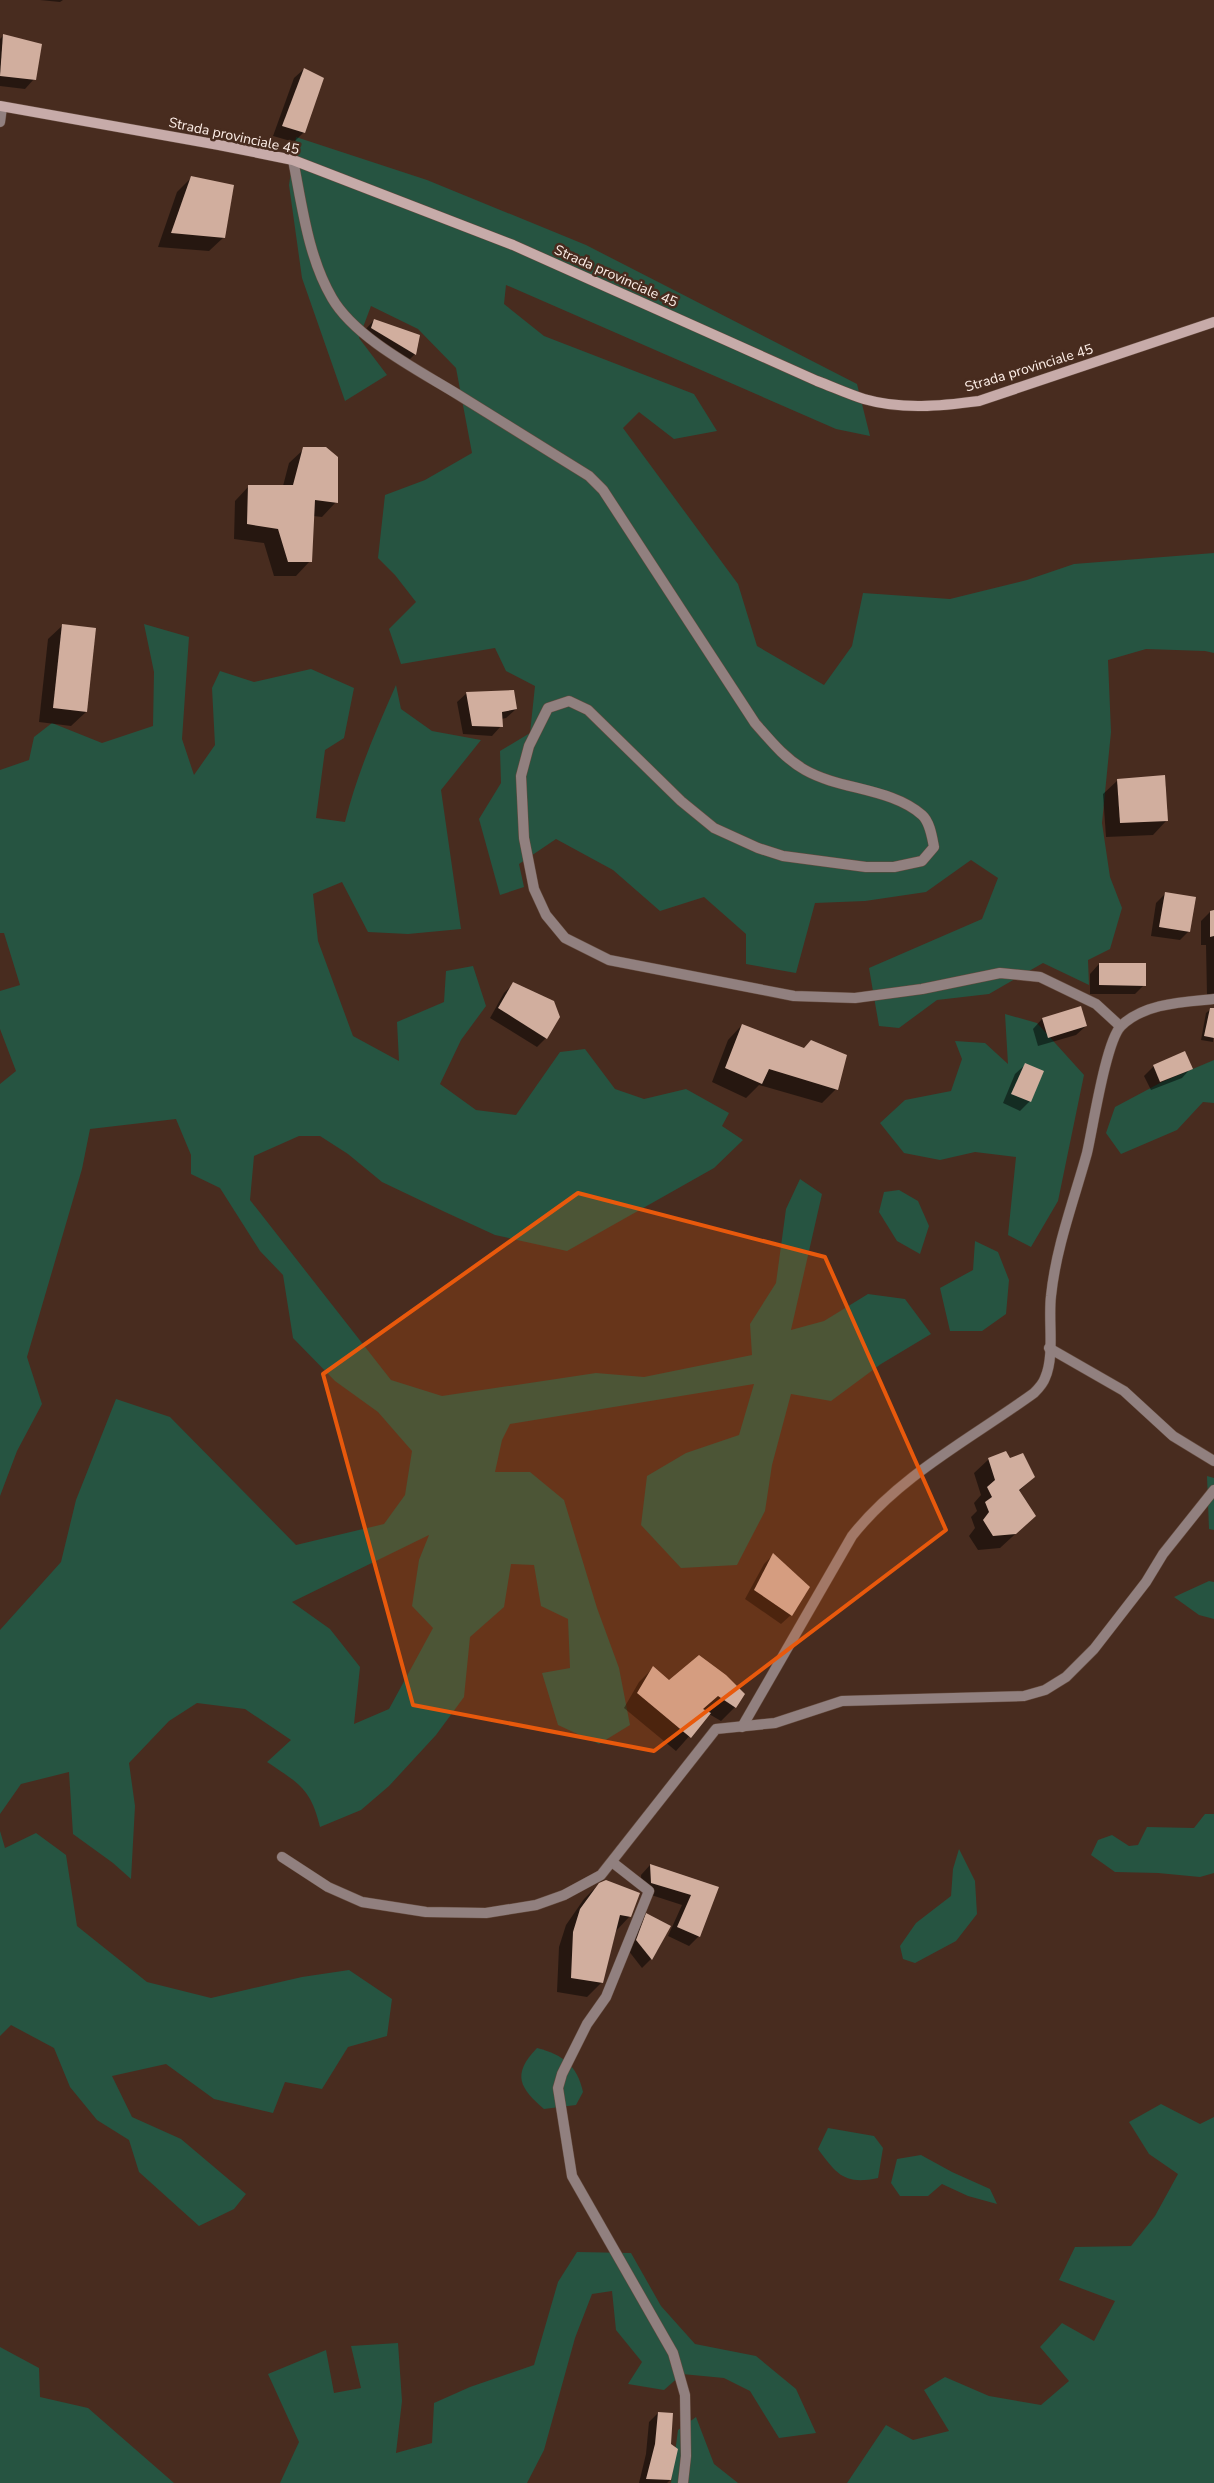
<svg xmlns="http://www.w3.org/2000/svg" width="1214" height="2483" viewBox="0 0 1214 2483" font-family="'Nunito Sans',sans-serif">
  <rect width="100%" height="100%" fill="#482c1f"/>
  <g fill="#265441" fill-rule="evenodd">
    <polygon points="296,137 427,180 586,245 857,384 870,436 836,429 506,285 504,304 544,336 694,394 717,431 674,439 639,412 623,428 738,584 757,646 824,685 852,646 863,593 950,599 1027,580 1074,564 1214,553 1214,653 1205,651 1146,649 1108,660 1111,732 1102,823 1110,877 1122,908 1110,949 1088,960 1089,985 1043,963 989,994 937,1000 899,1028 879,1026 869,968 982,919 998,878 971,860 926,892 865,901 815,903 796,973 746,964 746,934 704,897 660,911 613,870 556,839 519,864 524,887 500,895 479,819 501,783 500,751 530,733 535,686 506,671 495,648 401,664 389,629 416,602 395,575 378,558 385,495 425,480 472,453 456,368 418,329 371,306 359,338 387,375 345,401 302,278 289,185"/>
    <path d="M 144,624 L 189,637 L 182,739 L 194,775 L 215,745 L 212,688 L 220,671 L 254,682 L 311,669 L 354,688 L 344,738 L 325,750 L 316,818 L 345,822 C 357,774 376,730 396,685 L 401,709 L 432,731 L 481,740 L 441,790 L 461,929 L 408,934 L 368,932 L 342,882 L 313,894 L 318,941 L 353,1036 L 399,1061 L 397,1022 L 444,1002 L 446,971 L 473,966 L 486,1006 L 461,1040 L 440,1084 L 476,1110 L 516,1115 L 560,1052 L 585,1049 L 615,1089 L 644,1099 L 686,1089 L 729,1113 L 722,1126 L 743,1140 L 714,1168 L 567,1251 L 495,1235 L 445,1212 L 382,1182 L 348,1154 L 320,1136 L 299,1136 L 254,1156 L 250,1200 L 391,1380 L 442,1396 L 596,1373 L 644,1377 L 752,1355 L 750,1324 L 776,1283 L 786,1209 L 800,1179 L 822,1194 L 791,1330 L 824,1321 L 868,1294 L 905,1299 L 931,1334 L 881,1364 L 831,1401 L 791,1394 L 772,1465 L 765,1511 L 737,1565 L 681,1568 L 641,1525 L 647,1476 L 686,1453 L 739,1435 L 754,1384 L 510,1424 L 502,1440 L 495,1472 L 530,1472 L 564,1500 L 597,1608 L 619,1668 L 630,1725 L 599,1744 L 558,1725 L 542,1673 L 570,1668 L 568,1619 L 541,1606 L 534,1565 L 511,1564 L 504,1607 L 470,1637 L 464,1697 L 436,1735 L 389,1786 L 361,1810 L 320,1827 C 311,1788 298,1783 267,1762 L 291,1740 L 245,1709 L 197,1703 L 169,1721 L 129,1763 L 135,1806 L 131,1879 L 113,1863 L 73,1834 L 69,1772 L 21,1784 L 0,1814 L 0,1630 L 61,1562 L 76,1500 L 116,1399 L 170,1417 L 296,1545 L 384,1524 L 405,1495 L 412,1451 L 378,1412 L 335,1381 L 293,1338 L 283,1275 L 260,1251 L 220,1188 L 191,1174 L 191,1155 L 176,1119 L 90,1129 L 82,1169 L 27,1357 L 42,1404 L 17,1451 L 0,1496 L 0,1084 L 16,1071 L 0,1029 L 0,991 L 20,985 L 4,933 L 0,933 L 0,770 L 29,760 L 34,737 L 52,723 L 102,743 L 153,726 L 154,672 ZM 429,1535 L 419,1560 L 412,1606 L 433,1628 L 389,1709 L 354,1724 L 360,1667 L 330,1629 L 292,1602 Z"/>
    <polygon points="1005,1014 1037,1023 1084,1075 1058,1201 1031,1247 1008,1235 1016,1157 975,1152 940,1160 904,1153 880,1123 905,1100 951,1091 962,1059 955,1041 985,1043 1008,1064"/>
    <polygon points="1214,1060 1214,1103 1203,1102 1177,1130 1121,1154 1106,1133 1115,1107 1162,1082"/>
    <polygon points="899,1190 918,1201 929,1226 920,1254 897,1241 879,1212 884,1192"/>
    <polygon points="975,1241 998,1252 1009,1280 1006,1314 982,1331 950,1331 940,1288 973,1270"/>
    <polygon points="1207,1476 1214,1478 1214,1530 1209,1529"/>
    <polygon points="1209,1581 1214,1582 1214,1619 1199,1615 1174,1597"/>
    <polygon points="1205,1814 1214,1814 1214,1873 1200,1877 1158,1873 1115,1872 1091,1855 1098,1840 1112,1835 1129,1846 1138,1845 1147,1827 1194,1828"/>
    <polygon points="0,1831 5,1848 36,1833 66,1855 77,1926 147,1982 211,1998 302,1977 349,1970 392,1999 387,2036 348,2047 322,2089 285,2082 273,2113 214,2099 166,2064 112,2076 132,2117 181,2139 246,2194 234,2209 199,2226 139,2172 129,2140 97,2120 70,2087 54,2048 11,2025 0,2036"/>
    <polygon points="959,1849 975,1881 977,1914 956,1941 915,1963 903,1959 900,1946 916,1923 951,1896 953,1869"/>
    <path d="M 537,2048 C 563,2055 577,2065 583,2092 L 576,2105 L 544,2109 C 520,2088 511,2075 537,2048 Z"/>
    <polygon points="1161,2104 1200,2124 1214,2117 1214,2483 847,2483 886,2425 913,2440 949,2431 924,2390 945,2377 989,2396 1041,2405 1069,2381 1040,2347 1062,2323 1094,2341 1115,2301 1059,2280 1075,2247 1131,2246 1155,2216 1178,2174 1149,2154 1129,2122"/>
    <path d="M 828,2128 L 874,2136 L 883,2148 L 878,2178 C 845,2185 837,2175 818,2149 Z"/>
    <polygon points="921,2155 952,2172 990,2189 997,2204 968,2196 942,2184 928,2196 900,2196 891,2183 897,2159"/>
    <polygon points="577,2252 631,2253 661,2306 695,2344 756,2356 796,2389 816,2433 779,2438 750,2391 724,2378 682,2374 664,2390 628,2384 642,2362 616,2330 612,2291 592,2294 575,2338 544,2450 527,2483 280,2483 299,2442 268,2374 326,2350 334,2393 361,2388 351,2346 398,2343 402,2401 396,2453 432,2443 434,2403 470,2387 534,2365 558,2282"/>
    <polygon points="0,2347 39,2368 40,2397 88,2408 174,2483 0,2483"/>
    <polygon points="696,2417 714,2464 738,2483 671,2483 678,2430"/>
  </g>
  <g fill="#0007">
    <polygon points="40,0 63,0 60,2"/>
    <polygon points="3,36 34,79 25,89 0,86 0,39"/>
    <polygon points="304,69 304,132 294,142 273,136 294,78"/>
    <polygon points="192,177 224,237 209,251 158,247 177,192"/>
    <polygon points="374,320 415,354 406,363 365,330"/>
    <polygon points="304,449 336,502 322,517 313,516 310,561 296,576 274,576 264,543 234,539 235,501 249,486 283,486 289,463"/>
    <polygon points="63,625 86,712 71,726 39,722 48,639"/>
    <polygon points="467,693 516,709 506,718 501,719 501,726 492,736 463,734 457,702"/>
    <polygon points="1118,780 1167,820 1153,835 1106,837 1103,794"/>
    <polygon points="1165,894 1189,931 1180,940 1151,936 1156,903"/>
    <polygon points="1210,912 1214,912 1214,995 1207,995 1206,945 1201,945 1201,921"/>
    <polygon points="1099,964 1144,985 1135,994 1090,994 1090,974"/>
    <polygon points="513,984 546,1038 537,1047 490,1018 504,993"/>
    <polygon points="1080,1008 1086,1026 1076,1035 1038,1046 1033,1029 1042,1019"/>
    <polygon points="1211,1009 1214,1010 1213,1042 1201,1040 1206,1013"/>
    <polygon points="742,1025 803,1049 836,1089 822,1103 759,1085 746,1098 712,1082 728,1040"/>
    <polygon points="1025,1065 1030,1101 1020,1111 1003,1103 1015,1074"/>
    <polygon points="1154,1066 1191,1068 1182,1078 1151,1090 1144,1076"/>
    <polygon points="989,1459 1010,1460 1034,1477 1018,1492 1035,1516 1000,1548 978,1550 969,1536 975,1528 971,1517 977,1511 974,1503 981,1495 974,1473"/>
    <polygon points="773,1555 791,1615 781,1624 745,1599 764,1564"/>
    <polygon points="699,1657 735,1707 721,1721 709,1714 676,1751 624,1708 639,1682 653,1668 669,1682"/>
    <polygon points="650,1865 718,1888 699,1936 689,1946 668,1936 682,1905 642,1892 641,1875"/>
    <polygon points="599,1884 630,1916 616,1931 602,1982 587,1997 557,1992 559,1947 566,1925 584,1899"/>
    <polygon points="646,1914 669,1926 651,1959 642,1968 628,1950 637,1924"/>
    <polygon points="658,2413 669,2445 670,2480 667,2483 639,2483 646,2454 649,2422"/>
  </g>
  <g fill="#d1ae9e">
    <polygon points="3,34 42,44 36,80 0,76"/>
    <polygon points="304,68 324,78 305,133 282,126"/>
    <polygon points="191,176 234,185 225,238 171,233"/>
    <polygon points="374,319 420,335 416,355 371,328"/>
    <polygon points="303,447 326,447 338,457 338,503 315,500 312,562 288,562 278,529 247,524 248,485 293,485"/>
    <polygon points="62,624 96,628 87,712 53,708"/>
    <polygon points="514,690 517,709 502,712 503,727 472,726 466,692"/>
    <polygon points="1165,775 1168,821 1120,823 1117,779"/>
    <polygon points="1165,892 1196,897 1190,932 1159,927"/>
    <polygon points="1214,910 1214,936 1210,937 1210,911"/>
    <polygon points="1099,963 1146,963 1146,986 1099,985"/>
    <polygon points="513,982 554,1001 560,1017 547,1039 498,1008"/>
    <polygon points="1081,1006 1087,1026 1048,1038 1042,1018"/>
    <polygon points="1210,1008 1214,1008 1214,1038 1204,1036"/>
    <polygon points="742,1024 804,1048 811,1040 847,1055 838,1090 769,1069 762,1084 725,1068"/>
    <polygon points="1185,1051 1193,1069 1160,1082 1153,1065"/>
    <polygon points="1025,1063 1044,1071 1031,1102 1011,1094"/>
    <polygon points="1006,1451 1010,1458 1023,1453 1035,1477 1019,1490 1036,1516 1016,1534 993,1536 983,1520 989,1512 985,1502 992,1497 987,1487 995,1480 988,1458"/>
    <polygon points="773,1553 810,1587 792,1616 754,1590"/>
    <polygon points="699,1655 726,1675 745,1694 736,1708 718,1696 703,1709 711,1713 691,1738 637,1693 653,1666 669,1680"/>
    <polygon points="650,1864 719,1887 700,1937 677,1927 691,1895 651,1883"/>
    <polygon points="606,1880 640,1893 631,1917 620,1915 603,1983 571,1978 573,1932 580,1909 599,1883"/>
    <polygon points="646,1913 671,1926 652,1960 636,1940"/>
    <polygon points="658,2412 673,2413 671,2444 678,2449 671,2480 646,2479 655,2444"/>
  </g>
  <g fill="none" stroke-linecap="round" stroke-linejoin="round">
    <defs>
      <g id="street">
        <polyline points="0,122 2,107"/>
        <path d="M 293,160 C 302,205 308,257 332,298 C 355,338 418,370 457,394 C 501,421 545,449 589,476 L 603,490 L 755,723 C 770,740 784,758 805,770 C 840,790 892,788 922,815 C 930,822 932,837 934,847 L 922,861 L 894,867 L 866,867 L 783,856 L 758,848 L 714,828 L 681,801 L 588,710 L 569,701 L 548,708 L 529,746 L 521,776 L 524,838 L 534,889 L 546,915 L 565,938 L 609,960 L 794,996 L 855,998 L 922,989 L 1000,973 L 1040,977 L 1096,1004 L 1120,1026"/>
        <polyline points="1049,1348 1124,1391 1173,1436 1214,1461"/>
        <path d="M 742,1727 L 852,1536 C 900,1475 972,1438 1034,1393 C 1038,1389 1043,1384 1045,1378 C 1055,1356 1048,1320 1051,1296 C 1056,1247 1074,1200 1087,1153 C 1093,1127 1106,1041 1121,1026 C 1144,1003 1184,1002 1214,999"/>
        <polyline points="282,1857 328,1887 362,1902 426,1912 486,1913 536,1905 564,1895 601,1875 716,1729 775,1723 842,1701 1024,1696 1045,1690 1066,1677 1094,1649 1146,1582 1163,1554 1214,1490"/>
        <polyline points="612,1862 649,1891 606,1997 587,2024 562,2074 558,2088 572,2176 673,2353 685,2395 686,2456 683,2483"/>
      </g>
      <path id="secondary" d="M 0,106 L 219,145 L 293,160 L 513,245 L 817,381 C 833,387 848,394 864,399 C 902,410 941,406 979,401 L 1214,322"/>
    </defs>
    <use href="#street" stroke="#654b3f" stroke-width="11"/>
    <use href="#secondary" stroke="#654b3f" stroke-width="11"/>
    <use href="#street" stroke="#91807f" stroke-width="10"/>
    <use href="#secondary" stroke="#c7aba9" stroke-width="10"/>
  </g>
  <path fill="#e8590c" fill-opacity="0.2" stroke="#e8590c" stroke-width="4" stroke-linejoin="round" d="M 578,1193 L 825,1257 L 946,1530 L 654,1751 L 413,1705 L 323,1374 Z"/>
  <g text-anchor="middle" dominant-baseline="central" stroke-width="5" stroke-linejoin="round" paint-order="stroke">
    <g font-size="14" fill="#fdeee7" stroke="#482c1f">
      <text transform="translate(234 136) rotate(12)">Strada provinciale 45</text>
      <text transform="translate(616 276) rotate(24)">Strada provinciale 45</text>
      <text transform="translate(1029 368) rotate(-17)">Strada provinciale 45</text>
    </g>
  </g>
</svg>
